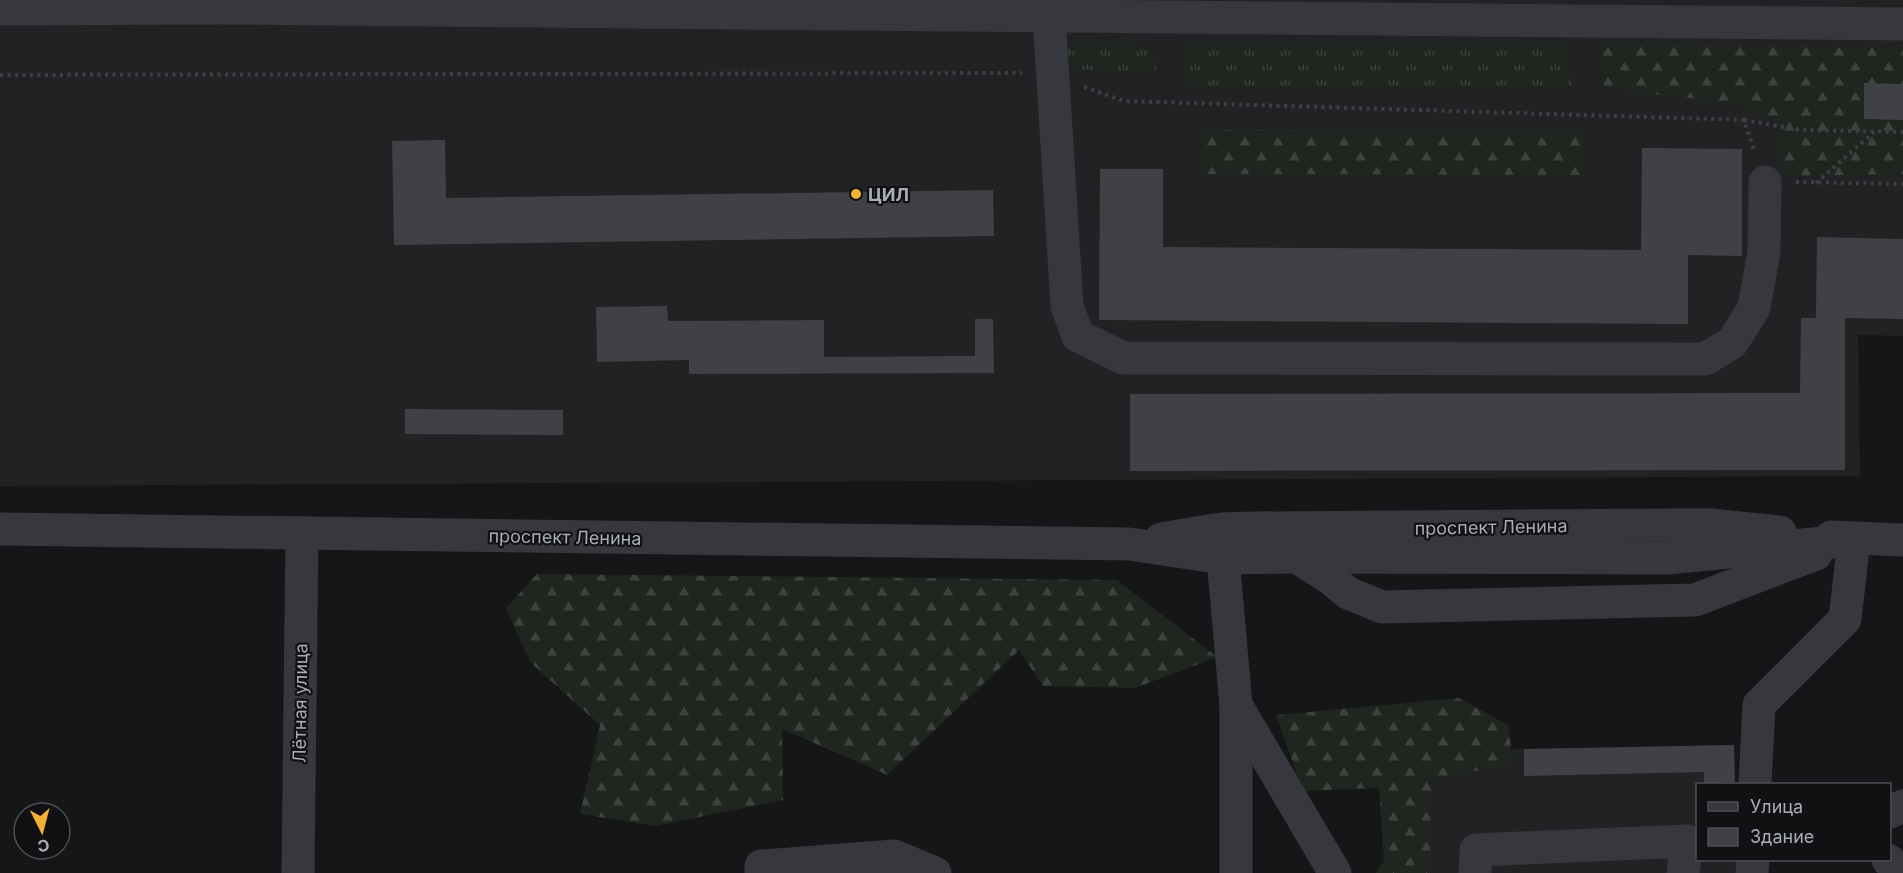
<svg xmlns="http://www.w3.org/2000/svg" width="1903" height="873" viewBox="0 0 1903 873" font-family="Inter,sans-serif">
  <defs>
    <pattern id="grass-tufts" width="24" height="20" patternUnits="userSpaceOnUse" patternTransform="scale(1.5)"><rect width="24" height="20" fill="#1e261f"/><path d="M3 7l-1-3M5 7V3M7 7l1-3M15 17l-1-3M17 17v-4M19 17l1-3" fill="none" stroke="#3c433d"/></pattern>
    <pattern id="forest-firs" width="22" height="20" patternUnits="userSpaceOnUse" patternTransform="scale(1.5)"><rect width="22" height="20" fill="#1e261f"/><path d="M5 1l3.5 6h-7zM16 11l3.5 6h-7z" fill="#3c433d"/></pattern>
  </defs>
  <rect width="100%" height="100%" fill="#161618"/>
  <g fill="#222225">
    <polygon points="0,0 1903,0 1903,336 1858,335 1860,476 0,486"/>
    <polygon points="1734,745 1735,784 1698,784 1698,860 1741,860 1742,873 1421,873 1417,751"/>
  </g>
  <g fill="url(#grass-tufts)">
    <polygon points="1071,42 1127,42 1144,46 1156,59 1156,72 1060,69"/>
    <polygon points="1186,42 1566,42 1573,90 1185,86"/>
  </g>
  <g fill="url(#forest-firs)">
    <polygon points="1601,43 1903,48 1903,174 1788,176 1780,165 1777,116 1746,115 1746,104 1604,89"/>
    <polygon points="1202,130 1585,132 1586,175 1202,174"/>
    <polygon points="537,574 1117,580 1217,657 1135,688 1043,686 1019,650 887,775 782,729 783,800 655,826 580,814 600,725 530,662 506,608"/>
    <polygon points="1459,698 1508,725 1513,765 1431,778 1430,873 1376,873 1384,861 1379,788 1303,791 1276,715"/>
  </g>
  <g fill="#404145">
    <polygon points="1864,83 1903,84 1903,120 1864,119"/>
    <polygon points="445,140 446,198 993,190 994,236 394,245 392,141"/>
    <polygon points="1642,148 1742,149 1742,256 1688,255 1688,324 1099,320 1100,169 1163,169 1163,247 1641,250"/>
    <polygon points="1817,237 1903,239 1903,319 1845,318 1845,470 1130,471 1130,394 1800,393 1801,318 1816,318"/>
    <polygon points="667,306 668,321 824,320 824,357 975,356 975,319 993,319 994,373 689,374 689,360 597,362 596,307"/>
    <polygon points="405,409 563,410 563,435 405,434"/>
    <polygon points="1734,745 1735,782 1704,784 1704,772 1524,776 1524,749"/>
  </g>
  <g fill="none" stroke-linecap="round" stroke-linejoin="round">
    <g stroke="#3d3f44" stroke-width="4" stroke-dasharray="3 4.5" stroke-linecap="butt">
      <polyline points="0,75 1022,73"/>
      <polyline points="1084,87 1124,101 1744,120 1755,153"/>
      <polyline points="1744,120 1801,130 1903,132"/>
      <polyline points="1796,182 1903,184"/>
      <polyline points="1816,183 1874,132"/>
    </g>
    <g stroke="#37383d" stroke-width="33">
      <polyline points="0,9 217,8 1903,24"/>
      <polyline points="1049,16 1067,306 1078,336 1123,358 1705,359 1732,343 1754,308 1764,252 1765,182"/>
      <polyline points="0,529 1129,544 1223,558 1297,557 1667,558 1854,540"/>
      <polyline points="1831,537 1903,540"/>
      <polyline points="1161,539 1221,529 1253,528 1672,525 1711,525 1780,532"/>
      <polyline points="1233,540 1227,547 1223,558 1236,705 1335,873"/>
      <polyline points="1297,557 1331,579 1348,593 1382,607 1695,600 1816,554"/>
      <polyline points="1236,705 1236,873"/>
      <polyline points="1755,784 1759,705 1845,619 1854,540"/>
      <polyline points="1890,812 1903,806"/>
      <polyline points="1888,860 1902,873"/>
      <polyline points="298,873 302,533"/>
      <polyline points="761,873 761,866 894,856 935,873"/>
      <polyline points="1475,873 1476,850 1687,841 1683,873"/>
      <polyline points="1752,873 1753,860"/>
    </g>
  </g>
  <circle fill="#f2b134" stroke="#111113" stroke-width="2" cx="856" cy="194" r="6"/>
  <g text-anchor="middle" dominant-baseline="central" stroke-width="4.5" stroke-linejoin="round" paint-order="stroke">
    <g font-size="18" font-weight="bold" fill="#a8adb8" stroke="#111113" text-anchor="start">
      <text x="868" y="194">ЦИЛ</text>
    </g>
    <g font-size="18" fill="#a8adb8" stroke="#111113">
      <text transform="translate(1491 527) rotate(-1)">проспект Ленина</text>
      <text transform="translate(565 537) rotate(1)">проспект Ленина</text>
      <text transform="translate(300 703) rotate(-89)">Лётная улица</text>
    </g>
  </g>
  <rect x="1696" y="783" width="195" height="78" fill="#111113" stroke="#4d4f55" stroke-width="1.5"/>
  <rect x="1708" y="802" width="30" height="9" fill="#37383d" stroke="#4d4f55" stroke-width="1.5"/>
  <text x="1750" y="813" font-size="18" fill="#a8adb8">Улица</text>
  <rect x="1708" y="828" width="30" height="18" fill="#404145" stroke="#4d4f55" stroke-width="1.5"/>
  <text x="1750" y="843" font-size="18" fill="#a8adb8">Здание</text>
  <g transform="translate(42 831) rotate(174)"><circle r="28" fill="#111113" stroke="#4d4f55" stroke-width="1.5"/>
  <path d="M0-4.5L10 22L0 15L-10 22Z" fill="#f2b134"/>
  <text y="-9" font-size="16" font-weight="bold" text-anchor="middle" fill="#a8adb8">С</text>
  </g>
</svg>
